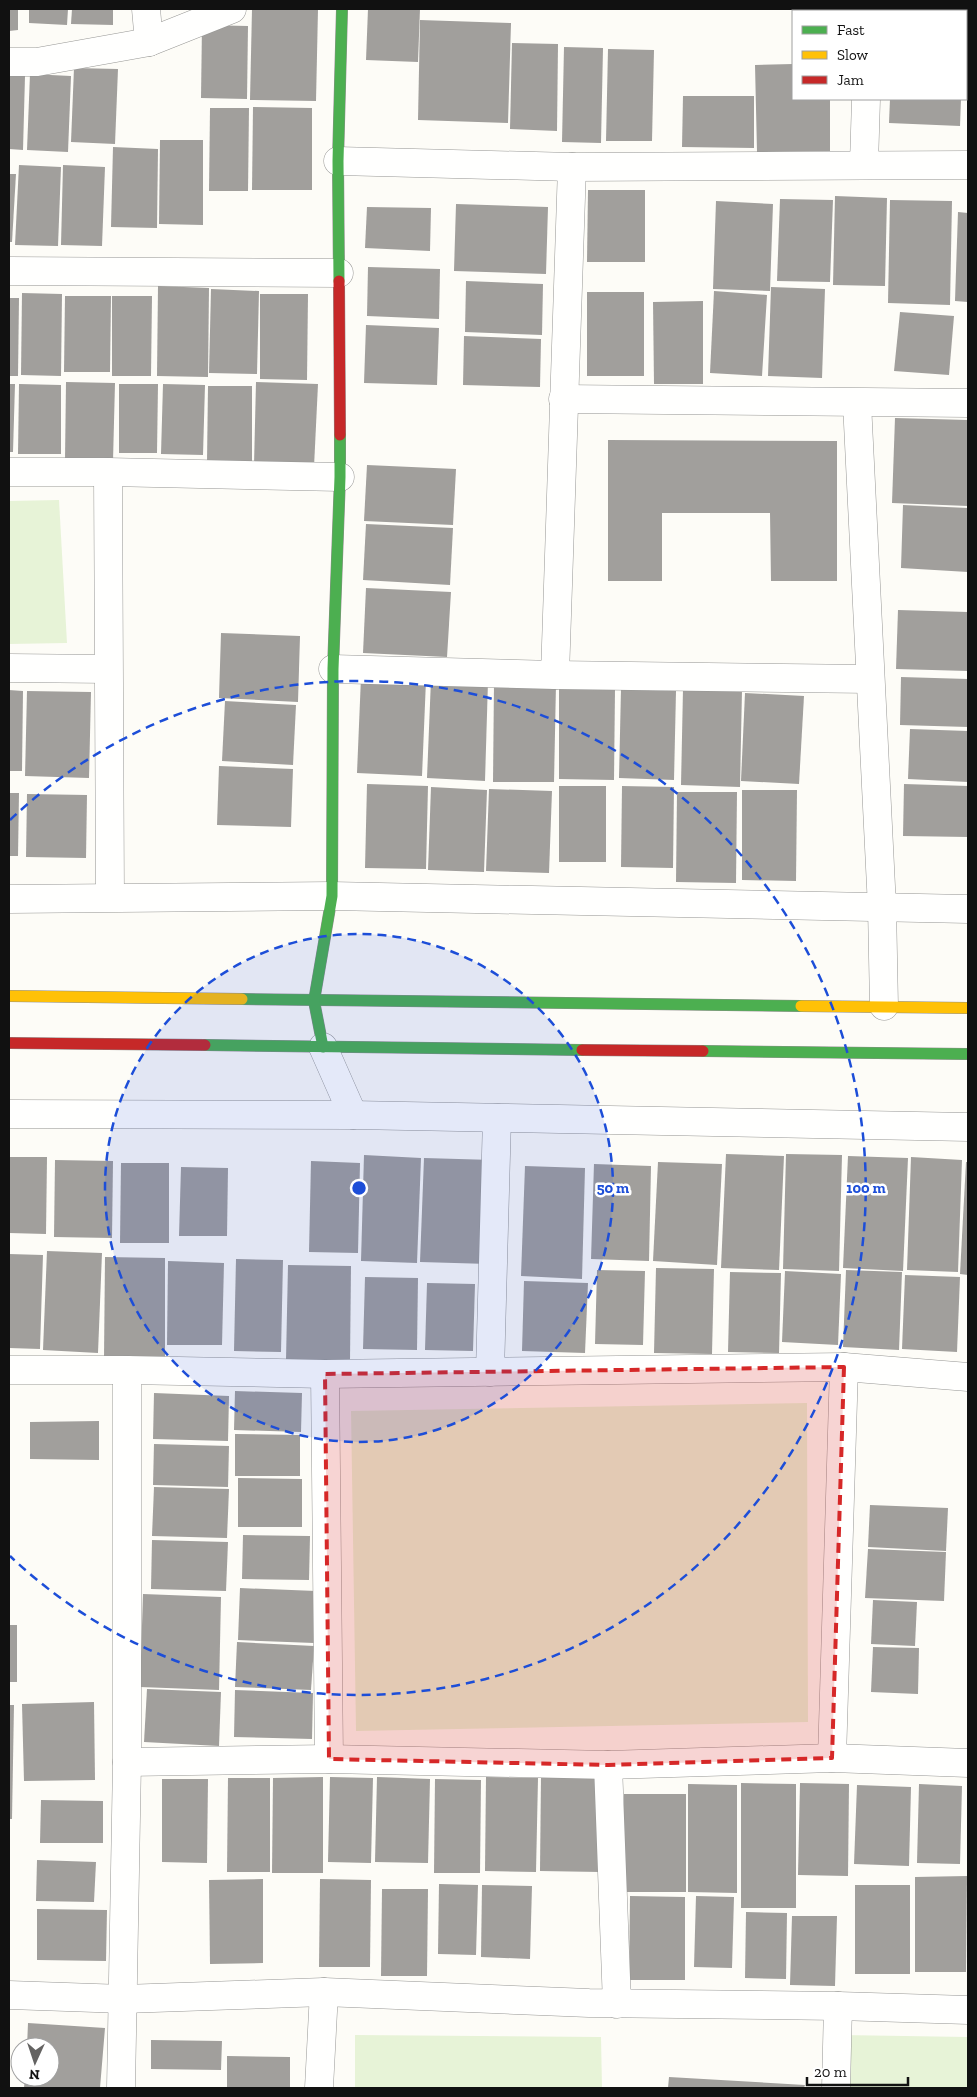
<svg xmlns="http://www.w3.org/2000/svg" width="977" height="2097" viewBox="0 0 977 2097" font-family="'Zilla Slab',serif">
  <rect width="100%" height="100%" fill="#fdfcf7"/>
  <g fill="#e7f3d7">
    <polygon points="59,500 67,643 9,644 9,501"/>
    <polygon points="807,1403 808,1722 356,1731 351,1411"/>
    <polygon points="355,2035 601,2037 602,2088 355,2088"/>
    <polygon points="841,2035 968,2037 968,2088 844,2088"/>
  </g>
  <g fill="#a19f9c">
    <polygon points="9,9 18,9 18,30 9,31"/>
    <polygon points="29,9 68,9 67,25 29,23"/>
    <polygon points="72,9 113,9 113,25 71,24"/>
    <polygon points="252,9 318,9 316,101 250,100"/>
    <polygon points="368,9 420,9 418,62 366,60"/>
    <polygon points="420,20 511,23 508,123 418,120"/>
    <polygon points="202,25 248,26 247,99 201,98"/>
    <polygon points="512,43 558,44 557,131 510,129"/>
    <polygon points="564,47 603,48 601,143 562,142"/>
    <polygon points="608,49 654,50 652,141 606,141"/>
    <polygon points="793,64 793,99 830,99 830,151 757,152 755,65"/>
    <polygon points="74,68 118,69 115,144 71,142"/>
    <polygon points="30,74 71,76 68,152 27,150"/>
    <polygon points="9,76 25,76 23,150 9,149"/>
    <polygon points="683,96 754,96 754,148 682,147"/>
    <polygon points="890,99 961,99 960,126 889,123"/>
    <polygon points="253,107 312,108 312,190 252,190"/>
    <polygon points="210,108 249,108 248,191 209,191"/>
    <polygon points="160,140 203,140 203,225 159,224"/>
    <polygon points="113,147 158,149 157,228 111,227"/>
    <polygon points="19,165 61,167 58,246 15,245"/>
    <polygon points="63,165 105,167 102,246 61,245"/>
    <polygon points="9,174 16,174 12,242 9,242"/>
    <polygon points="588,190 645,190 645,262 587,262"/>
    <polygon points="835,196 887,198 885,286 833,285"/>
    <polygon points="780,199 833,200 830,282 777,281"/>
    <polygon points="890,200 952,201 950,305 888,303"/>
    <polygon points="716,201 773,204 770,291 713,289"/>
    <polygon points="456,204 548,207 546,274 454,271"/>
    <polygon points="367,207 431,208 430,251 365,248"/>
    <polygon points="958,212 968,213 968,302 955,301"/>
    <polygon points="368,267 440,269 439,319 367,316"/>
    <polygon points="466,281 543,284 542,335 465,332"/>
    <polygon points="158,286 209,288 208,377 157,376"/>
    <polygon points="771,287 825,289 822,378 768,376"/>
    <polygon points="211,289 259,291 257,374 209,373"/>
    <polygon points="714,291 767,295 762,376 710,373"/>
    <rect x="587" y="292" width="57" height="84"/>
    <polygon points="22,293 62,294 61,376 21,375"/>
    <polygon points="260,294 308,294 307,380 260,379"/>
    <polygon points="65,296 111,296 110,372 64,372"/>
    <polygon points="112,296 152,296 151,376 112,376"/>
    <polygon points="9,298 19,298 18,376 9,376"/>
    <polygon points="703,301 703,384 654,384 653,302"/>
    <polygon points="900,312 954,316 949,375 894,371"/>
    <polygon points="366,325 439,328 437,385 364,383"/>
    <polygon points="464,336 541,339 540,387 463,385"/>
    <polygon points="66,382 115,383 113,461 65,460"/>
    <polygon points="256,382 318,384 314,467 254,465"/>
    <polygon points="9,384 15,384 13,452 9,452"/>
    <polygon points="19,384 61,385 61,454 18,454"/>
    <polygon points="119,384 158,384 157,453 119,453"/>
    <polygon points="163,384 205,385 203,455 161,454"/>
    <polygon points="208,386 252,386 252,462 207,462"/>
    <polygon points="895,418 968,420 968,506 892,503"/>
    <polygon points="608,440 837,441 837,581 771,581 770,513 662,513 662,581 608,581"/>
    <polygon points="367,465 456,469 453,525 364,521"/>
    <polygon points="903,505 968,508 968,572 901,568"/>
    <polygon points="366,524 453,528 450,585 363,580"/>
    <polygon points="366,588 451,592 447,657 363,653"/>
    <polygon points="898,610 968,612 968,671 896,669"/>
    <polygon points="221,633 300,636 298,702 219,698"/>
    <polygon points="361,677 426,680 422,776 357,773"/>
    <polygon points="901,677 968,679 968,727 900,725"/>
    <polygon points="431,679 488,681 485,781 427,778"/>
    <polygon points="494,683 556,684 554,782 493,782"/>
    <polygon points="559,689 615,689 614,780 559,779"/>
    <polygon points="621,689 676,691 674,780 619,778"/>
    <polygon points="683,689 742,690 740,787 681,785"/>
    <polygon points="9,690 23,691 22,771 9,771"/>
    <polygon points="27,691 91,692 89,778 25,776"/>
    <polygon points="745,693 804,696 799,784 741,781"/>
    <polygon points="225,701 296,705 293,765 222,761"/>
    <polygon points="910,729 968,731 968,782 908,779"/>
    <polygon points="219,766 293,769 291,827 217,825"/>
    <polygon points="367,784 428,786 426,869 365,868"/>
    <polygon points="904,784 968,786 968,837 903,836"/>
    <rect x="559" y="786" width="47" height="76"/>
    <polygon points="622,786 674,787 673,868 621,867"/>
    <polygon points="431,787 487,790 484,872 428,870"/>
    <polygon points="489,789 552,791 549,873 486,871"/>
    <polygon points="742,790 797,790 796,881 742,880"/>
    <polygon points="677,792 737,792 736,883 676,882"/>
    <polygon points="9,793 19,793 18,856 9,856"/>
    <polygon points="27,794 87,795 86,858 26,857"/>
    <polygon points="726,1154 784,1156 779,1270 721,1268"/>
    <polygon points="786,1154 842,1155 839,1271 783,1269"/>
    <polygon points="364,1155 421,1158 417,1263 361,1261"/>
    <polygon points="848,1156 908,1158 903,1271 843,1268"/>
    <polygon points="9,1157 47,1157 46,1234 9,1233"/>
    <polygon points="911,1157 962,1160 958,1272 907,1270"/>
    <polygon points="424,1158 493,1160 489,1264 420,1262"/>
    <polygon points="55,1160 113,1161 112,1238 54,1237"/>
    <polygon points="311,1161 360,1163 358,1253 309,1252"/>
    <polygon points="658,1162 722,1164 717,1265 653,1261"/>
    <polygon points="966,1162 968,1162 968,1275 960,1274"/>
    <polygon points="121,1163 169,1163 169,1243 120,1243"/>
    <polygon points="594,1164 651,1166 649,1261 591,1259"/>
    <polygon points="525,1166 585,1168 582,1279 521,1276"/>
    <polygon points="181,1167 228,1168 227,1236 179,1236"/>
    <polygon points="47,1251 102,1253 98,1353 43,1350"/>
    <polygon points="9,1254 43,1255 40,1349 9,1348"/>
    <polygon points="105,1257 165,1258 165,1358 104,1358"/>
    <polygon points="236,1259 283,1260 281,1352 234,1351"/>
    <polygon points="168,1261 224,1263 222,1345 167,1345"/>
    <polygon points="288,1265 351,1266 350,1361 286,1360"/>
    <polygon points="656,1268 714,1269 712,1354 654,1353"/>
    <polygon points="597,1270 645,1271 643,1345 595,1344"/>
    <polygon points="846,1270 902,1272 899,1350 843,1347"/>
    <polygon points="785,1271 841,1274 838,1345 782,1342"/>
    <polygon points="730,1272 781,1273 779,1353 728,1352"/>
    <polygon points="905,1275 960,1277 957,1352 902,1349"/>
    <polygon points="365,1277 418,1278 417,1350 363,1349"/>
    <polygon points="524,1281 588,1283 585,1353 522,1351"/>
    <polygon points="427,1283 475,1284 473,1351 425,1350"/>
    <polygon points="235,1391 302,1393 301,1432 234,1430"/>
    <polygon points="154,1393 229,1396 228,1441 153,1439"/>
    <polygon points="99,1421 99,1460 30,1459 30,1422"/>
    <polygon points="235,1434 300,1435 300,1476 235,1476"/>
    <polygon points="154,1444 229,1446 228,1487 153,1485"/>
    <polygon points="238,1478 302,1479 302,1527 238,1527"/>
    <polygon points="154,1487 229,1489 227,1538 152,1536"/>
    <polygon points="870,1505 948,1508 946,1551 868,1547"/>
    <polygon points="243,1535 310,1536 309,1580 242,1579"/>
    <polygon points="152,1540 228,1542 226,1591 151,1589"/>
    <polygon points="868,1549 946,1552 944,1601 865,1598"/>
    <polygon points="240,1588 316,1591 314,1643 238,1640"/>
    <polygon points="143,1594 221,1597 219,1690 140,1687"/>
    <polygon points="873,1600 917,1602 915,1646 871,1644"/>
    <rect x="9" y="1625" width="8" height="57"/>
    <polygon points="237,1642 314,1646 311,1690 235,1687"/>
    <polygon points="873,1647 919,1648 918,1694 871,1692"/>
    <polygon points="147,1689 221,1692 219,1746 144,1742"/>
    <polygon points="235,1690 313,1693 312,1739 234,1737"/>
    <polygon points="94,1702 95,1780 24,1781 22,1704"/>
    <polygon points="9,1705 14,1705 12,1819 9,1819"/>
    <polygon points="323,1777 323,1873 272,1873 273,1778"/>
    <polygon points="330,1777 373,1778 371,1863 328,1862"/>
    <polygon points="377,1777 430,1779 428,1863 375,1862"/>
    <polygon points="486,1777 538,1778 536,1872 485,1871"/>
    <polygon points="541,1777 602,1778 600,1872 540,1871"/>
    <polygon points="228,1778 270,1778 270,1872 227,1872"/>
    <polygon points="162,1779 208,1779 207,1863 162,1862"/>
    <polygon points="435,1779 481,1780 480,1873 434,1873"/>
    <polygon points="741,1783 796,1784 796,1908 741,1908"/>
    <polygon points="800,1783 849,1784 848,1876 798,1875"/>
    <polygon points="688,1784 737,1785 737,1893 688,1892"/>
    <polygon points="919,1784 962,1786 960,1864 917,1863"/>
    <polygon points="857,1785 911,1787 909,1866 854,1864"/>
    <rect x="624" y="1794" width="62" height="98"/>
    <polygon points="41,1800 103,1801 103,1843 40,1843"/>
    <polygon points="37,1860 96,1862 94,1902 36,1901"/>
    <polygon points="967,1876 966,1972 915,1972 915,1877"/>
    <polygon points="263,1879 263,1963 210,1964 209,1880"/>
    <polygon points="320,1879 371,1880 370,1967 319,1967"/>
    <polygon points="439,1884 478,1885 476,1955 438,1954"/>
    <polygon points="482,1885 532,1886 530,1959 481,1957"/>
    <rect x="855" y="1885" width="55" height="89"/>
    <polygon points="382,1889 428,1889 427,1976 381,1976"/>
    <polygon points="630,1896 685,1897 685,1980 629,1980"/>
    <polygon points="696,1896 734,1897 732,1968 694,1967"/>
    <polygon points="37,1909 107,1910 106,1961 37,1960"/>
    <polygon points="746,1912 787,1913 786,1979 745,1978"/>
    <polygon points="792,1916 837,1916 835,1986 790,1985"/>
    <polygon points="28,2023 105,2028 100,2088 24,2088 25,2077 50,2077 50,2047 27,2047"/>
    <polygon points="151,2040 222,2041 221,2070 151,2069"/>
    <polygon points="227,2056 290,2057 290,2088 227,2088"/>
    <polygon points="669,2077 805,2085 804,2088 668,2088"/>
  </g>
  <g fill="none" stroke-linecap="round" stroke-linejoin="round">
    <defs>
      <g id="street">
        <polyline points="146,9 149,42"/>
        <polyline points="869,11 869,9"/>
        <polyline points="9,62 37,62 149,42 232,9"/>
        <polyline points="338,161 572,167 968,165"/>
        <polyline points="864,164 866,99"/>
        <polyline points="9,271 339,273"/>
        <polyline points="563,399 968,403"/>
        <polyline points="857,403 882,907 884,1006"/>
        <polyline points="9,472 108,472 340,477"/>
        <polyline points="108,472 110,897"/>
        <polyline points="9,668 108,669"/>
        <polyline points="333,669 555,675 870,679"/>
        <polyline points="555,675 572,167"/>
        <polyline points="9,899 332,896 968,909"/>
        <polyline points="323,1047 353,1115"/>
        <polyline points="9,1114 353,1115 968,1127"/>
        <polyline points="9,1370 127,1370 325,1374 844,1367 968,1377"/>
        <polyline points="490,1372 497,1118"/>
        <polyline points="325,1374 329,1759"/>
        <polyline points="832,1758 844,1367"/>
        <polyline points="127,1762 329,1759 608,1765 832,1758 968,1763"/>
        <polyline points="608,1765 617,2004"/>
        <polyline points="9,1995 124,1999 324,1992 589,2003 838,2006 968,2010"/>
        <polyline points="121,2088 127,1762 127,1370"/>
        <polyline points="319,2088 324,1992"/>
        <polyline points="836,2088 838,2006"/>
      </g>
      <g id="fast">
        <polyline points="339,281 338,161 342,9"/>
        <polyline points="242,999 801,1006"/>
        <polyline points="205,1045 582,1050"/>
        <polyline points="323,1047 314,1001 332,896 333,669 340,477 340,435"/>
        <polyline points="703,1051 968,1054"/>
      </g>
      <g id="slow">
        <polyline points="9,996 242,999"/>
        <polyline points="801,1006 968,1008"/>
      </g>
      <g id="jam">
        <polyline points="339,281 340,435"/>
        <polyline points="9,1043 205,1045"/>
        <polyline points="582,1050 703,1051"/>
      </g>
    </defs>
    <use href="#street" stroke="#979795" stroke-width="29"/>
    <use href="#fast" stroke="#8e8d8b" stroke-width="12"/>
    <use href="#slow" stroke="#8e8d8b" stroke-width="12"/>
    <use href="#jam" stroke="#8e8d8b" stroke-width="12"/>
    <use href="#street" stroke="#fffffe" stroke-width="28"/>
    <use href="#fast" stroke="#4caf50" stroke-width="11"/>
    <use href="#slow" stroke="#ffc107" stroke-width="11"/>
    <use href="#jam" stroke="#c62828" stroke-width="11"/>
  </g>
  <path fill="#d62828" fill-opacity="0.2" stroke="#d62828" stroke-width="4" stroke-dasharray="10 6" stroke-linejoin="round" d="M 844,1367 L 832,1758 L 608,1765 L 329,1759 L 325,1374 Z"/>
  <circle cx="359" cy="1188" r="254" fill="#1d4ed8" fill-opacity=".12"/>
  <g fill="none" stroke="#1d4ed8" stroke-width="2.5" stroke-dasharray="9 6">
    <circle cx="359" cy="1188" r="254"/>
    <path d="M10 820A507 507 0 1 1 10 1556"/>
  </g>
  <circle cx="359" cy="1188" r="8" fill="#1d4ed8" stroke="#fff" stroke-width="2.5"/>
  <g font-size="15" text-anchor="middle" font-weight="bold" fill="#1d4ed8" stroke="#fff" stroke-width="5" stroke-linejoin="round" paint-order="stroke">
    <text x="613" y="1193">50 m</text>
    <text x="866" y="1193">100 m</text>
  </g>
  <rect width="977" height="2097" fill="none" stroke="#111111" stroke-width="20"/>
  <rect x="792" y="10" width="175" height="90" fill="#ffffff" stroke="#a0a0a0"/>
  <rect x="802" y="26" width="25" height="8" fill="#4caf50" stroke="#a0a0a0"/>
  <text x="837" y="35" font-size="15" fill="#111111">Fast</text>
  <rect x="802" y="51" width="25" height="8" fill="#ffc107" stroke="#a0a0a0"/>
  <text x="837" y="60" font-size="15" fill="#111111">Slow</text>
  <rect x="802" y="76" width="25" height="8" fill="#c62828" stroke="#a0a0a0"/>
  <text x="837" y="85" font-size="15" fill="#111111">Jam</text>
  <g transform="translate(35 2062) rotate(183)"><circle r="24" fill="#ffffff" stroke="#a0a0a0"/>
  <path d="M0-4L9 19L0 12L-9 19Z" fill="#646362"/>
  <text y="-8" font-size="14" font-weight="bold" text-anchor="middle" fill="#111111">N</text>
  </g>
  <path d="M807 2077v8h101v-8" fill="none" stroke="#111111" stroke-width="2.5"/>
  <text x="814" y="2077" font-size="15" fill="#111111" stroke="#ffffff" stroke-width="4" paint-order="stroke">20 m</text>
</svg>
